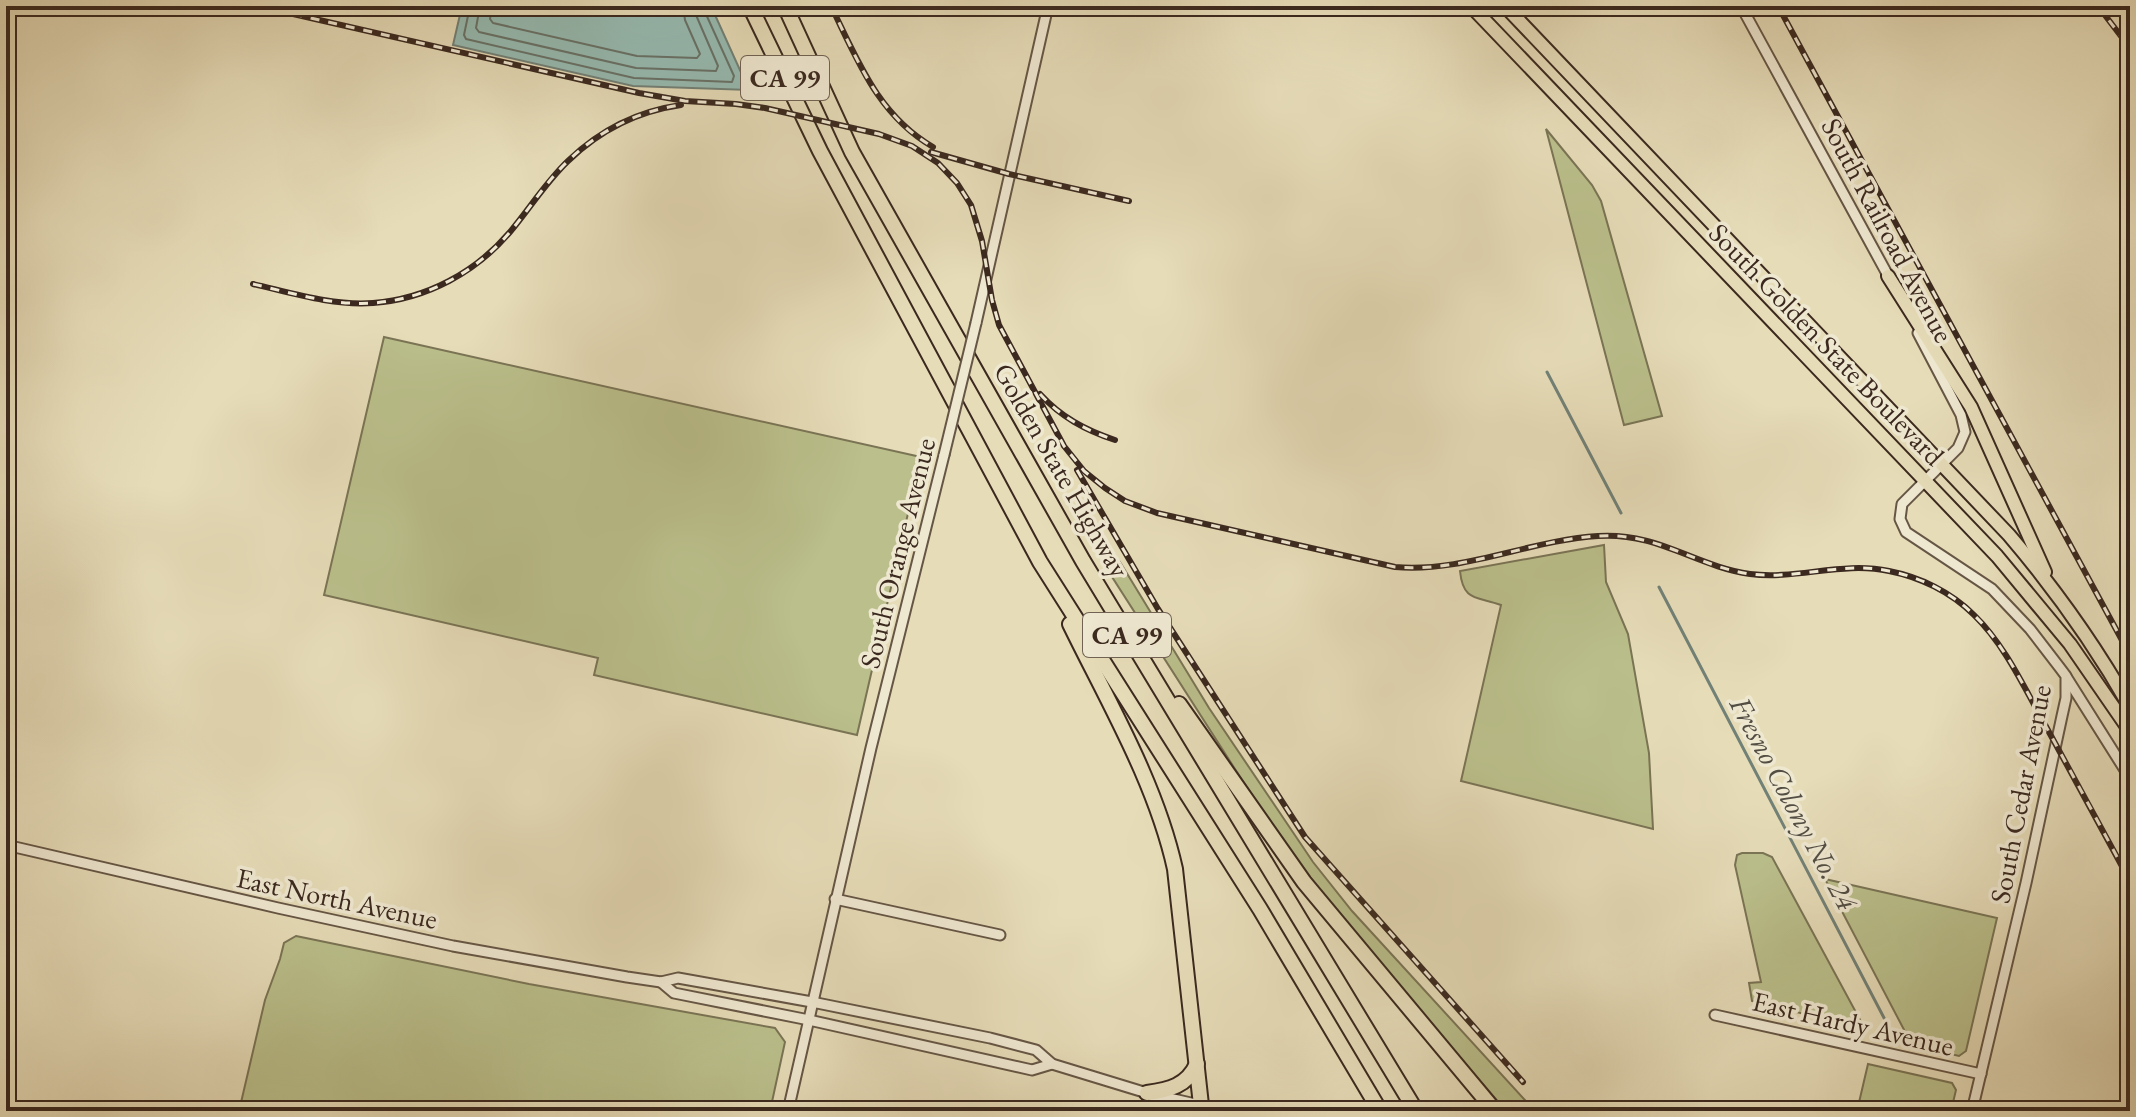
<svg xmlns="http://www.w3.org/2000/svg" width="2136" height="1117" viewBox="0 0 2136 1117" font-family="'EB Garamond',serif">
  <rect width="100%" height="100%" fill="#e6dcb8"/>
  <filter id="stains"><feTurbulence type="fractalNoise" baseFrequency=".0025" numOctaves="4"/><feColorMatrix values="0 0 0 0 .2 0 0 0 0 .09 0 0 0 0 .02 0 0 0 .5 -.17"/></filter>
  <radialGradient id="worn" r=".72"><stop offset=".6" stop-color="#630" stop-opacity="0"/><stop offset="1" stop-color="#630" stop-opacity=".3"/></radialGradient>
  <g fill="#babf8b" stroke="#7a7455" stroke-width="2">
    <polygon points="1546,129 1592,185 1601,201 1662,416 1624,425"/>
    <polygon points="384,337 921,457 857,735 594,675 598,658 324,595"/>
    <path d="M 1604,545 L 1606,582 L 1628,634 L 1649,753 L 1653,829 L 1461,781 L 1501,605 C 1477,596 1463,602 1460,571 Z"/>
    <polygon points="1120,562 1209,708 1313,862 1352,911 1535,1111 1506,1111 1342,920 1300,867 1235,769 1107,569"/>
    <polygon points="1742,853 1763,853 1772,857 1865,1029 1752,1001 1749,983 1761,982 1735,865 1737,855"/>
    <polygon points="1825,879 1997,918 1966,1051 1959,1056 1912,1045"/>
    <polygon points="296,936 529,984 775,1028 785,1042 770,1111 239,1111 265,1000 280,959 284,943"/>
    <polygon points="1868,1064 1952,1083 1956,1090 1951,1111 1857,1111"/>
  </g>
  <polygon fill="#96bbb2" stroke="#728177" stroke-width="2" points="462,6 711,6 749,90 633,86 453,45"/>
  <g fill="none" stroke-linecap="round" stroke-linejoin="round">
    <g stroke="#687268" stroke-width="2">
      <polyline points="470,6 464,35 466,39 634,78 732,82 734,76 705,12 705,6"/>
      <polyline points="480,6 476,28 479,32 636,68 716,71 718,66 696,15 695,6"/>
      <polyline points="492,6 490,19 493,23 637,56 697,58 700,54 685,20 683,6"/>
    </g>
    <g stroke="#728177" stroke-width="3">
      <polyline points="1547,372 1621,513"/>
      <polyline points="1659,587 1894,1037"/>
    </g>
    <defs>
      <g id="minor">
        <polyline points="1741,6 1891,281"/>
        <polyline points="976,323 1048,6"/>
        <polyline points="1918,333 1961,415 1965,432 1958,448 1902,504 1900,519 1906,532 1992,589 2030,629 2060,668 2066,676 2066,698 2062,716 2026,883 1972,1111"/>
        <polyline points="2067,678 2130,778"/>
        <polyline points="6,845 278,908 453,946 627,977 661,982 678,978 812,1002 990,1038 1036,1050 1052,1064 1147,1093 1226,1111"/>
        <polyline points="835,899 1000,935"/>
        <polyline points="661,982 674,993 809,1020 1032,1070 1052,1064"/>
        <polyline points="1715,1015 1981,1074"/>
        <polyline points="1153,1097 1172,1111"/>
        <polyline points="788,1111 871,748 944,455"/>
      </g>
      <g id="major">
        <polyline points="1471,6 1997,556 2070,644 2130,731"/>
        <path d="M 1505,6 L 2009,535 C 2055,589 2095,645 2130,707"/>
        <polyline points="1888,276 1971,407 2045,572"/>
      </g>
      <g id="highway">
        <polyline points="750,6 820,151 1040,562 1260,909 1380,1111"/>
        <polyline points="785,6 852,152 1083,561 1416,1111"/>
        <path d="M 1070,624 C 1108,702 1156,783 1175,869 L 1201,1105"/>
        <polyline points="1179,704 1304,882 1495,1111"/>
        <path d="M 1147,1093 C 1169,1090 1187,1086 1197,1064"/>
      </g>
    </defs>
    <use href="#minor" stroke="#665645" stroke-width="13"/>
    <use href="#major" stroke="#3b291f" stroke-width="16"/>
    <use href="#highway" stroke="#3b291f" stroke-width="18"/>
    <use href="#minor" stroke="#efe8d1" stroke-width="9"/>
    <use href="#major" stroke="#e6dcb8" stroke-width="12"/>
    <use href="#highway" stroke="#e6dcb8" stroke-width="14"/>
    <defs>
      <g id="rail">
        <path d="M 258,6 L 639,93 L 685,101 L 736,104 L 765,108 L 879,134 L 912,146 L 938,163 L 957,183 L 971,205 L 982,241 L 992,300 L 999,325 L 1064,446 L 1084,471 L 1105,488 L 1125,501 L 1157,513 L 1395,567 C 1464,573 1530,540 1598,536 C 1658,532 1695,566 1750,574 C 1797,580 1842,561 1889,571 C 1920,577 1951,592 1974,615 C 2004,644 2023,685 2043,721 C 2072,774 2101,827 2130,881"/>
        <path d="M 831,6 C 858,61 878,115 933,147"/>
        <polyline points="1778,6 2130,655"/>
        <polyline points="2098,6 2130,48"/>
        <polyline points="2113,6 2130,25"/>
        <polyline points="931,152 1009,174 1129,201"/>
        <path d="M 253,284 C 292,293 333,306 373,303 C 427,299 476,272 510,232 C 530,208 546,182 568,161 C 600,130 638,111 681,105"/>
        <path d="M 1040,394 C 1061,417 1085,430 1115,440"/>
        <polyline points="1077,470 1158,609 1305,837 1523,1082"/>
      </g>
    </defs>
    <use href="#rail" stroke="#3b291f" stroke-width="6"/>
    <use href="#rail" stroke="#efe8d1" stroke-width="3" stroke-dasharray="9" stroke-linecap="butt"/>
    <defs>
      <polyline id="minor-bridge" points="944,455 976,323"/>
    </defs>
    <use href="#minor-bridge" stroke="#665645" stroke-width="13" stroke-linecap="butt"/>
    <use href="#minor-bridge" stroke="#efe8d1" stroke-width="9"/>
  </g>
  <g text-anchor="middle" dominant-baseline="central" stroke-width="7" stroke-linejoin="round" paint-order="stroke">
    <g fill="#efe8d1" stroke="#716254" stroke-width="2">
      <rect x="741" y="56" width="88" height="44" rx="6"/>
      <rect x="1083" y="613" width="88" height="44" rx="6"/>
    </g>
    <g font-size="26" font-weight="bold" fill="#3b291f">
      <text x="785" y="78">CA 99</text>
      <text x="1127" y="635">CA 99</text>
    </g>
    <g font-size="28" fill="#3b291f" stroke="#efe8d1">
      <text transform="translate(1888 230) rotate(62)">South Railroad Avenue</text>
      <text transform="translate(1827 344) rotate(46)">South Golden State Boulevard</text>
      <text transform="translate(1062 470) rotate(60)">Golden State Highway</text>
      <text transform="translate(897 553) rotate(-76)">South Orange Avenue</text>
      <text transform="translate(2020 794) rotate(-79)">South Cedar Avenue</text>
      <text transform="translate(337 898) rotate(12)">East North Avenue</text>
      <text transform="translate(1853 1023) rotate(13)">East Hardy Avenue</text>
    </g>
    <g font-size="30" font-style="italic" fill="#524e44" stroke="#efe8d1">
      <text transform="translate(1794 803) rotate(62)">Fresno Colony No. 24</text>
    </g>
  </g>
  <rect width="2136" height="1117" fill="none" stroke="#e6dcb8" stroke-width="32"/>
  <rect x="8" y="8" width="2120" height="1101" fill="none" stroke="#3b291f" stroke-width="4"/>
  <rect x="16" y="16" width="2104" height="1085" fill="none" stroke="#3b291f" stroke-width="2"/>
  <rect width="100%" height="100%" filter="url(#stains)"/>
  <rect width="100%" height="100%" fill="url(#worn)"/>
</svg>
